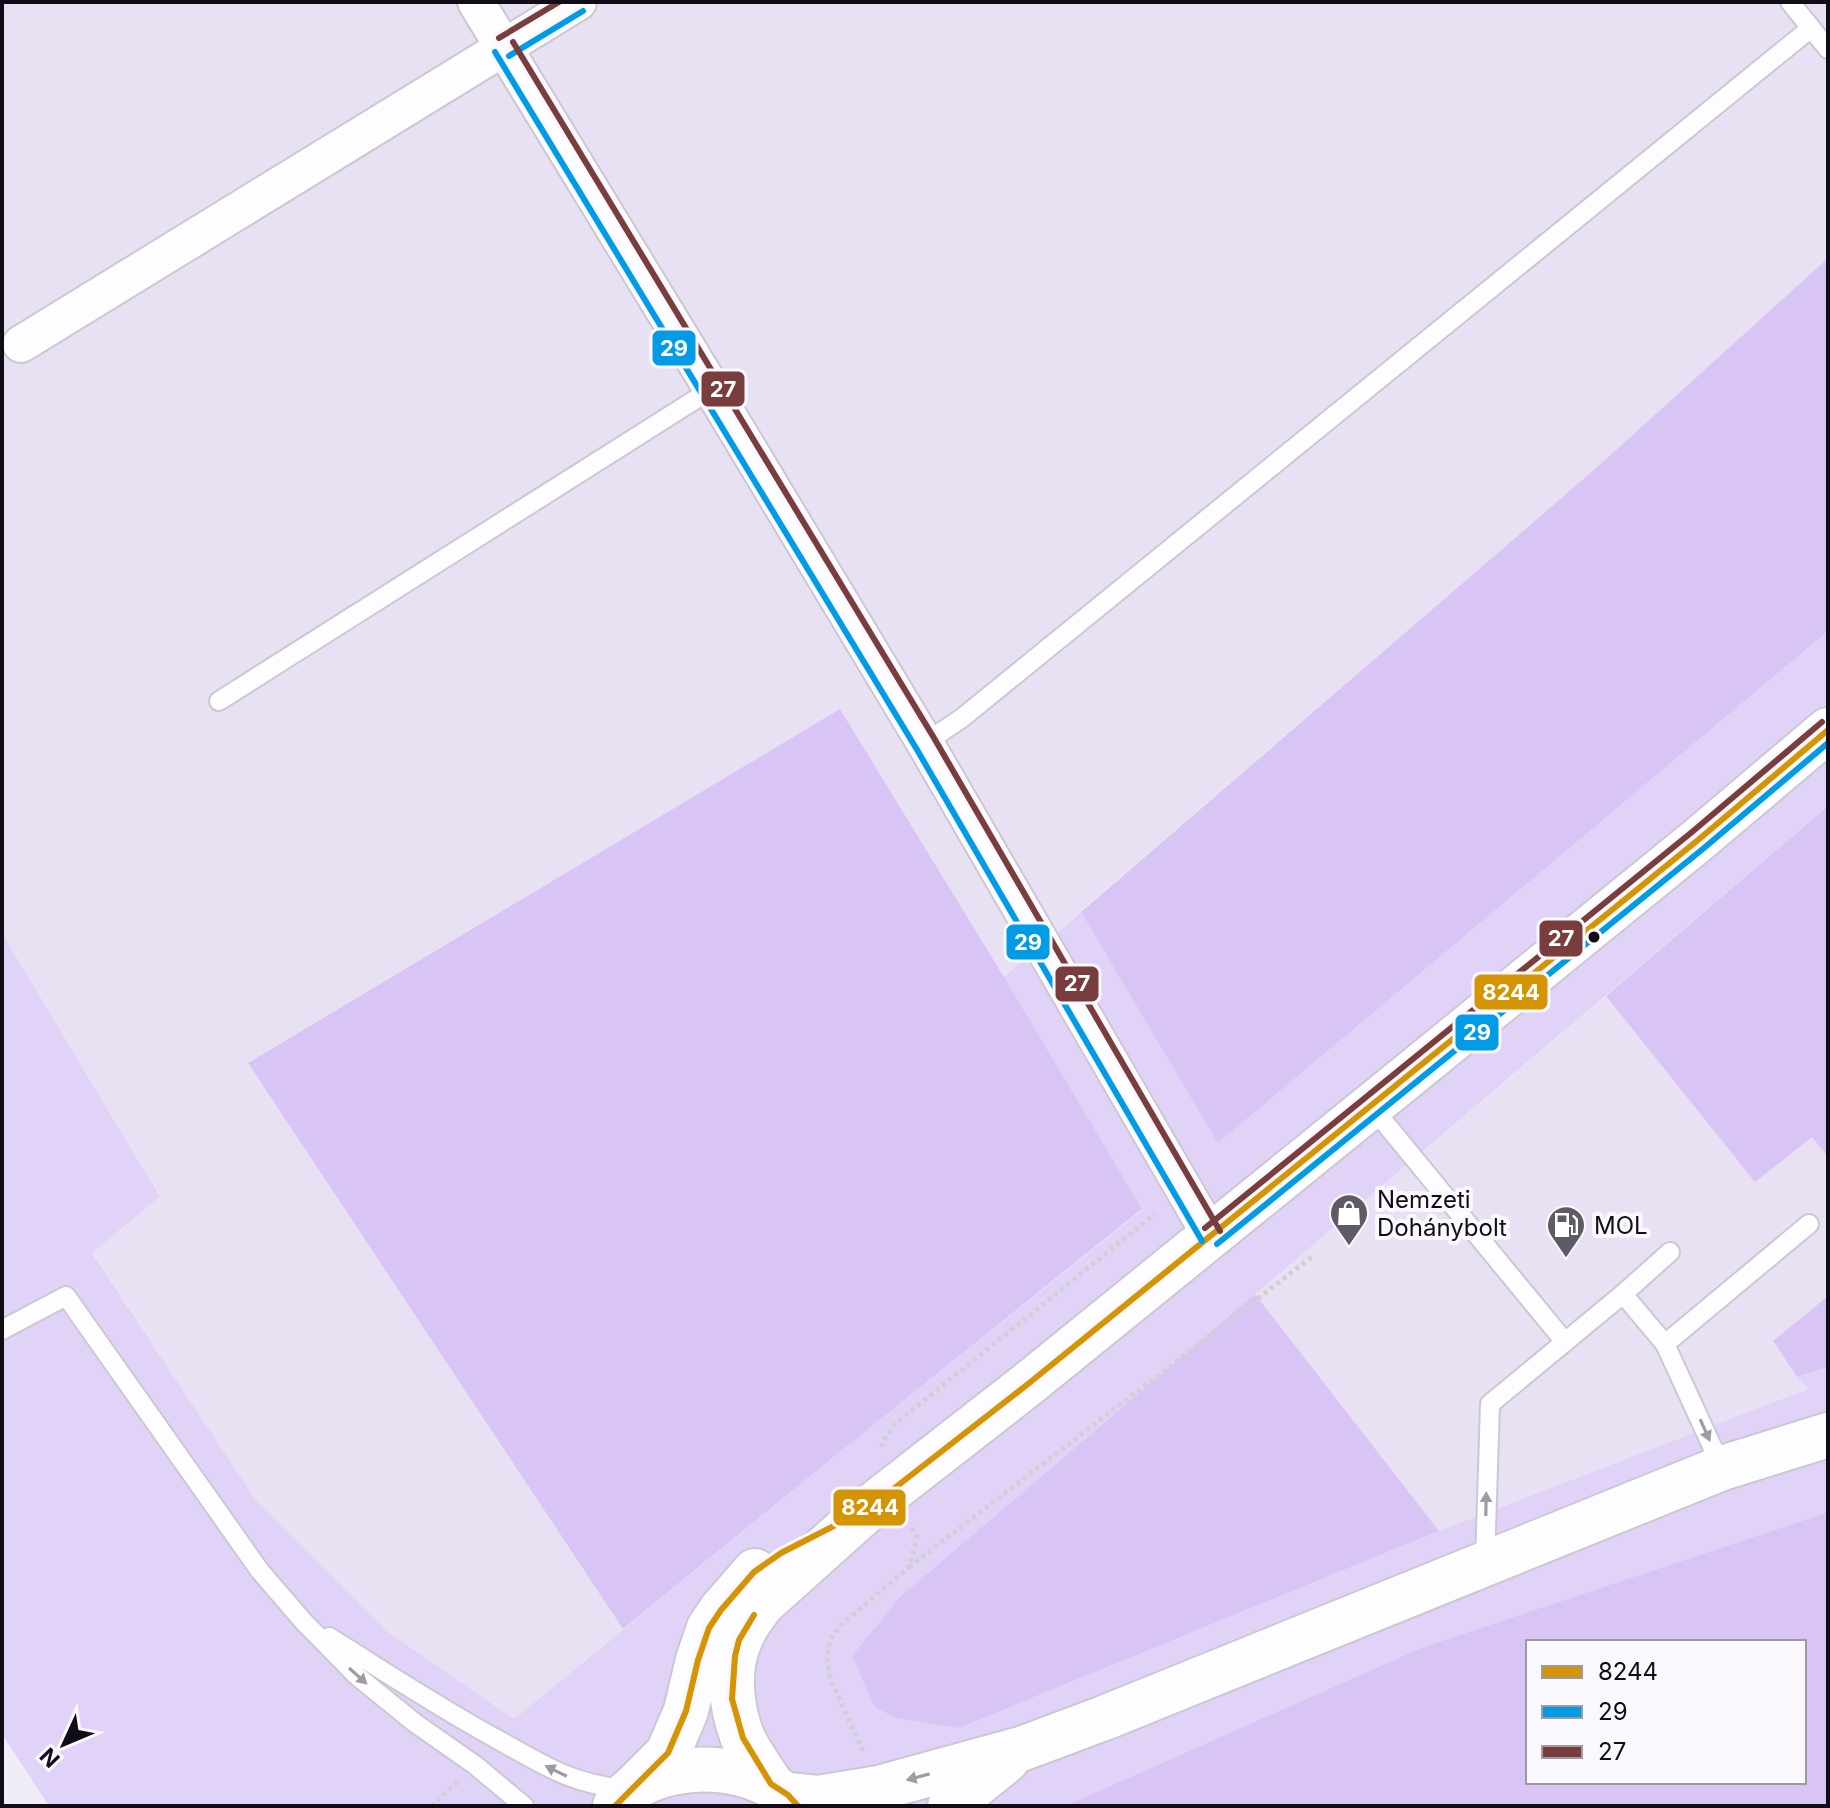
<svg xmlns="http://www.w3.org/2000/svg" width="1830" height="1808" viewBox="0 0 1830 1808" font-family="Inter,sans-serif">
  <rect width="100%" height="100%" fill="#f0ecf8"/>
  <g fill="#e8e1f4">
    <polygon points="2,2 1828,2 1828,258 1595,469 1004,977 840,709 248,1063 623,1629 514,1719 387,1631 258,1503 92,1252 160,1195 2,933"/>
    <polygon points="1606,996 1755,1181 1812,1136 1828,1157 1828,1296 1773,1341 1797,1377 1808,1389 1439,1531 1255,1294"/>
  </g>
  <polygon fill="#e1d3f7" points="1828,631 1828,806 901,1596 959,1728 1439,1531 1808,1389 1797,1377 1828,1367 1828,1512 1423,1647 1065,1806 49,1806 2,1734 2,933 160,1196 92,1253 258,1503 387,1631 514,1719 836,1455 1142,1210 1004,977 1081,912 1219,1142"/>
  <g fill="#d8c4f5" fill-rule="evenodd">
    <polygon points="1828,258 1828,631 1218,1143 1081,912 1595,469"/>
    <polygon points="840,709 1004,977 1142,1209 836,1455 623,1629 248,1063"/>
    <polygon points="1828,806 1828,1157 1812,1137 1755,1182 1606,996"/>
    <polygon points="1255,1294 1439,1531 959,1728 896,1718 875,1707 852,1656 901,1596"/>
    <polygon points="1828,1296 1828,1367 1797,1377 1773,1341"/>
    <path d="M 1828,1512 L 1828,1804 L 1823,1806 L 1065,1806 L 1423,1647 ZM 1804,1642 L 1804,1782 L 1528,1782 L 1528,1642 Z"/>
  </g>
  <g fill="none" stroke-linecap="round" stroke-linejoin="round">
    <defs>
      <g id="service">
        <polyline points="1790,2 1828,49"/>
        <polyline points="219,701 712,389"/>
        <polyline points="925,743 962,718 1811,28"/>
        <polyline points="1371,1106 1565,1342"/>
        <polyline points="1623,1294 1670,1252"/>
        <polyline points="2,1330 66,1296 260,1571 303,1621 357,1676 415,1723 475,1765 524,1806"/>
        <polyline points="1665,1344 1809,1224"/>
        <polyline points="1485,1562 1490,1404 1623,1294 1665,1344 1722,1468"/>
        <path d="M 329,1637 C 387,1673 444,1711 504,1743 C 547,1767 573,1784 624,1789"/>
      </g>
      <g id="minor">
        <polyline points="476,2 712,389 925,743 1211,1236"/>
        <polyline points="21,344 578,2"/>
      </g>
      <g id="tertiary">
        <path d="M 771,1784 C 762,1769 749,1753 742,1736 C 731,1707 727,1669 740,1640 C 745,1626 754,1615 763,1603 L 869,1508 L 1028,1384 L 1371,1106 L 1698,840 L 1828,730"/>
        <polyline points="631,1790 668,1753 686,1711 698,1660 709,1628 721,1610 755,1571"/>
      </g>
      <g id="primary">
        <polyline points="788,1795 818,1798 879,1788 1021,1749 1104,1718 1722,1468 1828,1435"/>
        <path d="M 615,1806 C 620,1800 626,1793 632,1789 C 681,1758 758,1764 798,1806"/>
        <polyline points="950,1806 1007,1760"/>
      </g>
    </defs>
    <use href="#service" stroke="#cbc8d2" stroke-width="22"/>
    <use href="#minor" stroke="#cbc8d2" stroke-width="40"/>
    <use href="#tertiary" stroke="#cbc8d2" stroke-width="48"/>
    <use href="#primary" stroke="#cbc8d2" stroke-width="48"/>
    <g stroke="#d1cfd4" stroke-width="5" stroke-dasharray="4 4" stroke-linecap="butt">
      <polyline points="882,1447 882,1442 896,1423 1155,1214"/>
      <polyline points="909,1567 1313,1256"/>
      <polyline points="863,1751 830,1678 827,1658 830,1640 840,1626 909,1567 917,1537 911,1526"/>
      <polyline points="431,1806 457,1782"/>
    </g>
    <use href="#service" stroke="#fdfcfe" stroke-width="18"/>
    <use href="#minor" stroke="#fdfcfe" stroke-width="36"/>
    <use href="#tertiary" stroke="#fdfcfe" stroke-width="44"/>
    <use href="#primary" stroke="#fdfcfe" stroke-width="44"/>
    <defs>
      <g id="bus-1">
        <polyline points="754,1615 739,1640 735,1656 732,1699 743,1738 771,1784 788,1795 798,1806"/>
        <polyline points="615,1806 668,1753 686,1711 698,1660 709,1628 721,1610 754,1572 781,1553 869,1508 1028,1384 1698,840 1828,730"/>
      </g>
      <g id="bus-2">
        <polyline points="495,52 916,748 1202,1241"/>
        <polyline points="509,56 583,11"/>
        <polyline points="1217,1244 1704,848 1828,743"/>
      </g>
      <g id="bus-3">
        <polyline points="499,38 559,2"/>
        <polyline points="513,42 934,738 1220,1231"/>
        <polyline points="1205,1228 1692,832 1822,722"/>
      </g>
    </defs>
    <use href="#bus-1" stroke="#faf8fd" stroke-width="12"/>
    <use href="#bus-2" stroke="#faf8fd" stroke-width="12"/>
    <use href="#bus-3" stroke="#faf8fd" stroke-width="12"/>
    <use href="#bus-1" stroke="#d49403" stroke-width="6"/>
    <use href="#bus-2" stroke="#029be6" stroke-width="6"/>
    <use href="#bus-3" stroke="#7a3d3d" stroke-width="6"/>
  </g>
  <defs><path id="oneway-solid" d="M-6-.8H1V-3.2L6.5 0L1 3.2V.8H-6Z" transform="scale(2)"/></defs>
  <g fill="#9f9ca1">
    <use href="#oneway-solid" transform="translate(1705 1430) rotate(66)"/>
    <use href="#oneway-solid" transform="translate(1486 1504) rotate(-89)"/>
    <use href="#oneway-solid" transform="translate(358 1676) rotate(42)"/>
    <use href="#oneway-solid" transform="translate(556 1771) rotate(-154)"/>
    <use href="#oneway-solid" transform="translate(918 1777) rotate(165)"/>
  </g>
  <defs>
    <symbol id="shop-pin" viewBox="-11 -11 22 30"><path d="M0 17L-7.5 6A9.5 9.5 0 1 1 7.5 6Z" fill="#5f5b65" stroke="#faf8fd"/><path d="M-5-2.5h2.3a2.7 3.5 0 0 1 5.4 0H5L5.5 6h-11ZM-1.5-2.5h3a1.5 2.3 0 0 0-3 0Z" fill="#fff"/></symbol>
    <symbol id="fuel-pin" viewBox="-11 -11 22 30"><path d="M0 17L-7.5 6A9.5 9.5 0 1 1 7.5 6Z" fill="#5f5b65" stroke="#faf8fd"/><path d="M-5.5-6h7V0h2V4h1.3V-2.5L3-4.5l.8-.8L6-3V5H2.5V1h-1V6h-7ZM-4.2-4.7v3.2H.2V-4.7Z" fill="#fff"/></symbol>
  </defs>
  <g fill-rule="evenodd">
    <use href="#shop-pin" x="1327" y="1191" width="44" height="60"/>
    <use href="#fuel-pin" x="1544" y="1203" width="44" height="60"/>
  </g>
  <circle fill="#110d16" stroke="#faf8fd" stroke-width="3" cx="1594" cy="937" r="7"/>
  <g text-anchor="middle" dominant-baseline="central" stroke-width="8" stroke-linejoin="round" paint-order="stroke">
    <g font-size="24" fill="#110d16" stroke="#faf8fd" text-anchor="start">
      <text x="1377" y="1199">Nemzeti<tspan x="1377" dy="28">Dohánybolt</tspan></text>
      <text x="1594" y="1225">MOL</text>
    </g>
  </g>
  <g stroke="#faf8fd" stroke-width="3">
    <rect x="651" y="329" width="46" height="38" rx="8" fill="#029be6"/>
    <rect x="700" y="370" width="46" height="38" rx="8" fill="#7a3d3d"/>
    <rect x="1538" y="919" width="46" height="39" rx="8" fill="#7a3d3d"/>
    <rect x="1005" y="923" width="46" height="38" rx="8" fill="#029be6"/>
    <rect x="1054" y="965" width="46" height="38" rx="8" fill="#7a3d3d"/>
    <rect x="1473" y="973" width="76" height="38" rx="8" fill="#d49403"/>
    <rect x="1454" y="1013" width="46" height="39" rx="8" fill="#029be6"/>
    <rect x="832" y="1488" width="75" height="39" rx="8" fill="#d49403"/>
  </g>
  <g font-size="22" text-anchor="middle" font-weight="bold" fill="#fff">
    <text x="674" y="356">29</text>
    <text x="723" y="397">27</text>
    <text x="1561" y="946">27</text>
    <text x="1028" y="950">29</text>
    <text x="1077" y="991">27</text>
    <text x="1511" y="1000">8244</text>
    <text x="1477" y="1040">29</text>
    <text x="870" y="1515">8244</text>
  </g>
  <rect width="1830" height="1808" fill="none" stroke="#110d16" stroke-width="8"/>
  <rect x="1526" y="1640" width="280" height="144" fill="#faf8fd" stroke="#9d9aa1" stroke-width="2"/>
  <rect x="1542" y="1666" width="40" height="12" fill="#d49403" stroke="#9d9aa1" stroke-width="2"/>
  <text x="1598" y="1680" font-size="24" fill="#110d16">8244</text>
  <rect x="1542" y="1706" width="40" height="12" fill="#029be6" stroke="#9d9aa1" stroke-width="2"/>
  <text x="1598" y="1720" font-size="24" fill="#110d16">29</text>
  <rect x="1542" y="1746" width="40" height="12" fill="#7a3d3d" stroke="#9d9aa1" stroke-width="2"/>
  <text x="1598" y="1760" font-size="24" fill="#110d16">27</text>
  <g transform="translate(64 1744) rotate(226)" stroke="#faf8fd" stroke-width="6" paint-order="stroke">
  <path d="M0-6L14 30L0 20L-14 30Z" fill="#110d16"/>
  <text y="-12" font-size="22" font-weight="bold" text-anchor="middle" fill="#110d16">N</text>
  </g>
</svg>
